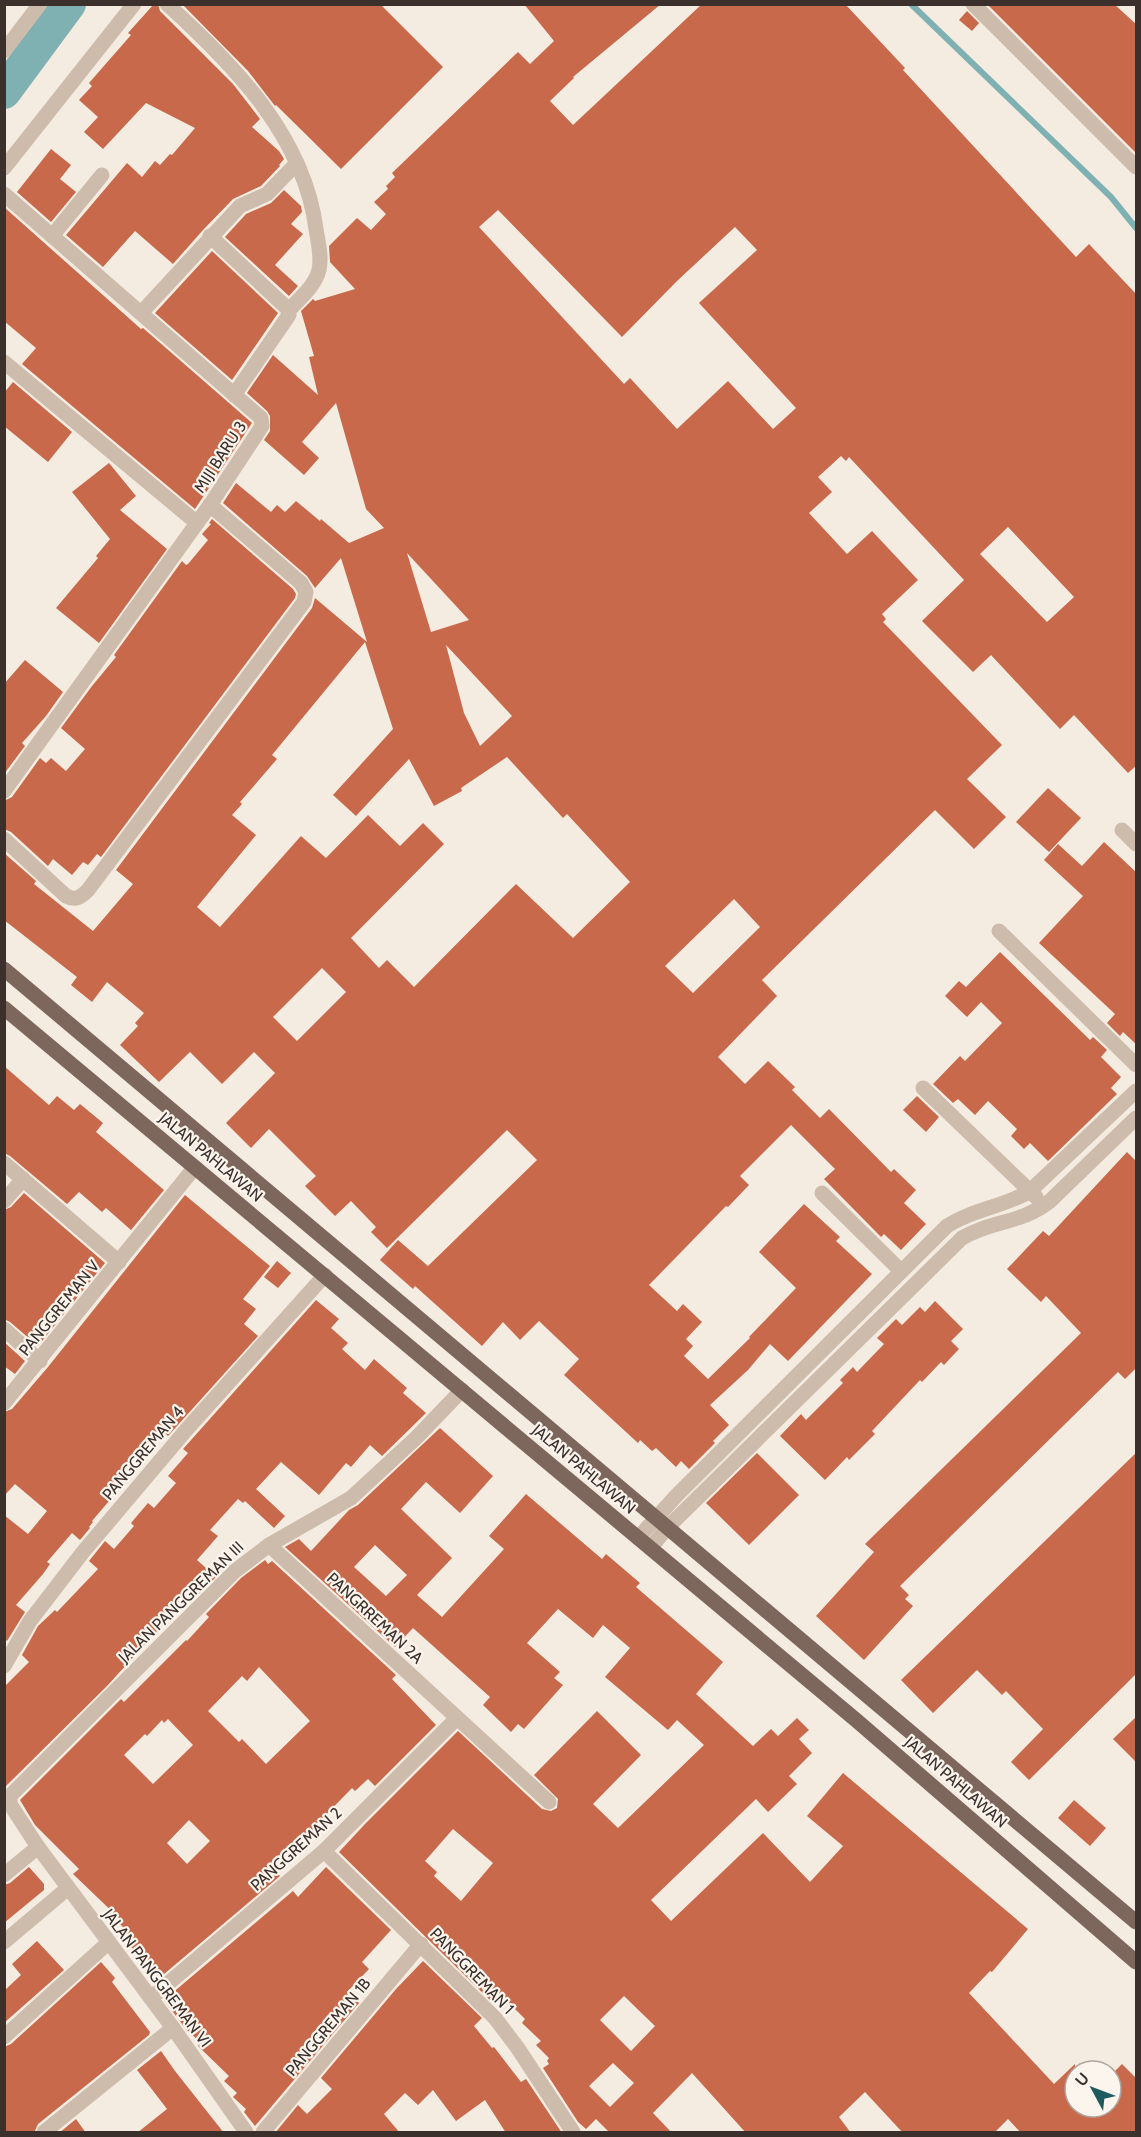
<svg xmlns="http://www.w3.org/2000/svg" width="1141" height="2137" viewBox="0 0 1141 2137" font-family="Cabin,sans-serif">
  <rect width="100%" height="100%" fill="#f4ebe1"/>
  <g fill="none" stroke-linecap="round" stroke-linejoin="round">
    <polyline stroke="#7fb0b2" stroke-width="6" points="911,4 1111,197 1136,228"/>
    <polyline stroke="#7fb0b2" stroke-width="34" points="4,92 69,4"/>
  </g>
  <g fill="#c8694b" fill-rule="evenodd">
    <polygon points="154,4 158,4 160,11 233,84 260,119 252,127 279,151 284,159 279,165 280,166 261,186 233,199 203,230 173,264 135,231 103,267 66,235 127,163 142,177 155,161 160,165 170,154 172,155 195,128 146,103 103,149 84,132 98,117 79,100 92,86 89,83 131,35 128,33"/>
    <polygon points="182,4 380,4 443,67 341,169 276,105 275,106 248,71"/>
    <path d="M 524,4 L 661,4 L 573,77 L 574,78 L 550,101 L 573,125 L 702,4 L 845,4 L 905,68 L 903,70 L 1076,257 L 1089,244 L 1137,295 L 1137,765 L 1128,773 L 1074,715 L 1060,729 L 991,655 L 973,672 L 922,621 L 964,580 L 849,457 L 846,461 L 841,456 L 818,477 L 832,492 L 809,513 L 847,554 L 872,531 L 918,580 L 882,614 L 886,619 L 883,622 L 1002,745 L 967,779 L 1006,817 L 974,849 L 935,810 L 762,980 L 777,996 L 718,1057 L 745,1084 L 768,1061 L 795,1087 L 792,1090 L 820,1118 L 829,1109 L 891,1172 L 894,1169 L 916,1190 L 904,1203 L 926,1224 L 901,1250 L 884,1234 L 881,1237 L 824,1179 L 835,1169 L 791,1125 L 740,1176 L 749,1185 L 728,1207 L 726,1206 L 649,1285 L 677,1311 L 683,1304 L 702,1322 L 686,1339 L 693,1346 L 684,1356 L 708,1379 L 750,1338 L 749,1337 L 796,1288 L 759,1252 L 804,1204 L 840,1237 L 836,1241 L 872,1274 L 788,1361 L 770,1344 L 748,1370 L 710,1405 L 729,1425 L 713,1441 L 715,1443 L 689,1469 L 681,1461 L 676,1467 L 656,1448 L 652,1451 L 640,1440 L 638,1443 L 564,1375 L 579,1359 L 539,1321 L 520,1340 L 503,1322 L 482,1346 L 415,1286 L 413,1289 L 380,1260 L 398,1240 L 428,1266 L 537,1160 L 507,1130 L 387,1248 L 371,1232 L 376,1227 L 351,1201 L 335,1216 L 305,1186 L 316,1176 L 269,1129 L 251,1148 L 226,1123 L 275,1073 L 254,1052 L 222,1084 L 190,1052 L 159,1082 L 120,1045 L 138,1026 L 135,1023 L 144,1013 L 107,982 L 92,1002 L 71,985 L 77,977 L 4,920 L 4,853 L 36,881 L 34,884 L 93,931 L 133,884 L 116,870 L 312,608 L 315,598 L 367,642 L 341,558 L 315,588 L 307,576 L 223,503 L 236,483 L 271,512 L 277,505 L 285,512 L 296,501 L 320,521 L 321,519 L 349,543 L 384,528 L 366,509 L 336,403 L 302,442 L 319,458 L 304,475 L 264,440 L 270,431 L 270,416 L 267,411 L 247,393 L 273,355 L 318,395 L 309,357 L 314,356 L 301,311 L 313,299 L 315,301 L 355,289 L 330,262 L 329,246 L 357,218 L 371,230 L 386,214 L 374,202 L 388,189 L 386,186 L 395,177 L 392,173 L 518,52 L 530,64 L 554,41 ZM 498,210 L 622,337 L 677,281 L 735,227 L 757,250 L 699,303 L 796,408 L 773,429 L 728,381 L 677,429 L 630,378 L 624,384 L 479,227 ZM 1008,527 L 1074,597 L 1047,622 L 980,554 ZM 407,553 L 469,620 L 431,632 ZM 365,642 L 393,729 L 333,795 L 356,816 L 409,759 L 434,806 L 462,791 L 461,788 L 507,757 L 563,818 L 567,814 L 630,882 L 573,938 L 516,884 L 414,987 L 387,960 L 379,968 L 351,938 L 444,844 L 423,823 L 400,846 L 368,815 L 326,858 L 301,836 L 220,927 L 197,907 L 256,835 L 232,815 L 242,804 L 240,802 L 277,759 L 272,755 ZM 446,645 L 512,716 L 480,746 L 464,713 ZM 734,899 L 760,927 L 693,993 L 665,966 ZM 322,968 L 346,992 L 297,1041 L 273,1017 Z"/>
    <polygon points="987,4 1114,4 1137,25 1137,154"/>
    <polygon points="967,11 979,23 972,31 959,20"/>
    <polygon points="51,149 71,165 60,179 76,192 51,222 17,192"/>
    <polygon points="284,190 301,206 302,212 291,224 303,234 275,265 298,286 289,296 225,237 246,214 271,203"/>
    <polygon points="4,207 113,304 141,329 143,328 252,423 195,509 22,364 36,348 4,321"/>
    <polygon points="212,251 278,313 232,380 155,313"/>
    <polygon points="13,382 72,432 48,462 4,426 4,393"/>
    <polygon points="109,463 136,496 120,510 167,549 99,643 56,608 98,558 96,556 110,539 72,492"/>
    <polygon points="212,519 293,589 296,594 295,598 101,857 97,854 88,865 83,862 72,875 53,859 48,866 11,832 4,829 4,801 12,797 40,758 46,763 51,758 66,771 85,749 61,728 92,686 116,657 114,655 182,561 186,565 188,564 208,540 202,534 211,524 209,523"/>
    <polygon points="25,660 63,692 46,716 22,743 25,746 4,774 4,684"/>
    <polygon points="1048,788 1081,818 1049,852 1016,822"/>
    <polygon points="1104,842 1137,873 1137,1045 1123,1032 1120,1036 1107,1023 1115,1014 1039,943 1083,896 1044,860 1058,844 1082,866"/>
    <polygon points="1000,952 1090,1040 1093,1037 1107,1050 1101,1057 1121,1077 1111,1088 1117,1094 1048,1161 1030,1143 1024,1149 1011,1136 1017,1129 988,1101 975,1115 958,1099 953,1103 933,1084 960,1056 965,1061 1002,1023 981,1002 967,1017 945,996 959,981 966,987"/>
    <polygon points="4,1066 49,1105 57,1096 74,1110 80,1104 103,1123 96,1132 164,1190 131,1230 106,1208 102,1212 79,1192 67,1204 10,1156 4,1153"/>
    <polygon points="917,1096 939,1117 926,1132 903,1110"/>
    <polygon points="1127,1152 1137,1162 1137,1367 1125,1379 1118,1372 900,1586 909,1595 905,1599 913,1606 864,1660 816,1616 874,1552 865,1544 1081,1333 1046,1296 1041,1302 1007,1269 1043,1231 1049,1236"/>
    <polygon points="24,1193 105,1263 38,1346 10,1322 4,1319 4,1210 11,1207"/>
    <polygon points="185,1195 270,1266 243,1299 256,1309 244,1324 258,1336 168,1436 160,1428 117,1477 122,1481 106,1499 109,1501 92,1521 93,1522 89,1527 90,1528 80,1540 72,1533 47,1562 50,1564 43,1574 16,1605 25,1612 7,1641 4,1638 4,1515 28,1534 47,1511 15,1484 4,1496 4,1412 12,1409 48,1367"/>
    <polygon points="277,1261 291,1273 278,1288 264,1277"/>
    <polygon points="316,1300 339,1319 331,1328 348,1343 342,1349 365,1370 374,1359 407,1388 403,1393 426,1413 382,1456 370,1445 351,1467 346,1463 319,1495 281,1462 256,1489 285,1516 274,1528 245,1501 243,1503 238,1499 210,1530 218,1536 197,1560 216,1577 192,1601 188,1597 107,1686 4,1788 4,1687 29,1662 22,1655 38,1626 55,1610 57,1612 98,1569 89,1561 105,1541 114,1549 134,1526 131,1523 148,1503 154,1508 176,1483 168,1476 188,1453 183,1449"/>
    <polygon points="935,1301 963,1329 951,1341 959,1349 944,1365 941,1362 922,1382 920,1380 872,1431 875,1434 849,1460 847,1457 825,1480 780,1436 801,1414 806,1420 843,1383 840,1380 853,1367 857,1372 884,1344 877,1338 896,1319 902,1325 920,1307 925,1312"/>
    <polygon points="4,1342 25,1361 15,1374 4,1366"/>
    <path d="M 440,1428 L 493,1476 L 460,1513 L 426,1482 L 401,1509 L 452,1558 L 417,1595 L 442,1617 L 504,1549 L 489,1536 L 526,1494 L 602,1559 L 606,1554 L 640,1583 L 636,1587 L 723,1662 L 696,1694 L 753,1746 L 771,1729 L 778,1736 L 797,1718 L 809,1730 L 799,1739 L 812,1753 L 789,1776 L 797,1784 L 768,1812 L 756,1799 L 651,1900 L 671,1921 L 763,1833 L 810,1882 L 843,1846 L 807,1816 L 843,1773 L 1028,1929 L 992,1972 L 990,1971 L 969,1993 L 1054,2084 L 1075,2064 L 1075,2107 L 1111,2107 L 1111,2075 L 1122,2064 L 1137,2079 L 1137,2133 L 1021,2133 L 1008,2119 L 994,2133 L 903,2133 L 865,2092 L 839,2117 L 851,2133 L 746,2133 L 692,2073 L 653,2113 L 672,2133 L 610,2133 L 596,2119 L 586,2129 L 578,2122 L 543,2068 L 549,2064 L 547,2061 L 549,2058 L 536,2045 L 541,2041 L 522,2023 L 525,2019 L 503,1997 L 495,2005 L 339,1852 L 365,1824 L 458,1731 L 542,1809 L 551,1811 L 557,1808 L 558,1799 L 534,1775 L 597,1711 L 641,1755 L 593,1804 L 618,1828 L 704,1745 L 677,1720 L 668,1730 L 605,1677 L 630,1648 L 603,1625 L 593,1638 L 558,1609 L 527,1643 L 560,1672 L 554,1678 L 563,1685 L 524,1729 L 518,1724 L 511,1732 L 483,1705 L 490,1697 L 413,1628 L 395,1647 L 285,1547 L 299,1539 L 311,1551 L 349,1510 L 358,1505 ZM 375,1545 L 407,1575 L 386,1596 L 354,1567 ZM 453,1829 L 493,1863 L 461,1901 L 434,1876 L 437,1872 L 425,1861 ZM 624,1996 L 655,2026 L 631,2051 L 600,2020 ZM 613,2063 L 634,2083 L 610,2107 L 589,2086 Z"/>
    <polygon points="1137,1452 1137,1673 1029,1780 1011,1762 1043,1729 1006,1691 1002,1695 977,1670 933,1713 901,1680"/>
    <polygon points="757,1453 799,1495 749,1545 706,1503"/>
    <path d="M 265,1560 L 268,1564 L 272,1561 L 396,1675 L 392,1679 L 436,1725 L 375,1786 L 368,1779 L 355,1791 L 352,1788 L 313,1828 L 317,1832 L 277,1873 L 280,1876 L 157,1980 L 147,1971 L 151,1967 L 121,1937 L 127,1931 L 120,1924 L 122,1921 L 73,1874 L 79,1869 L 35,1825 L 20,1800 L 121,1699 L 124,1702 L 186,1640 L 187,1641 L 209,1617 L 206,1614 L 241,1578 ZM 259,1667 L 310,1721 L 266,1764 L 242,1739 L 239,1742 L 208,1711 L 242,1676 L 247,1681 ZM 168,1719 L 193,1745 L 153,1784 L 124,1755 L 145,1734 L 147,1736 L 162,1720 L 164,1723 ZM 189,1820 L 210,1841 L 187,1864 L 167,1843 Z"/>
    <polygon points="1137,1716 1137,1763 1113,1739"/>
    <polygon points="1074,1800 1106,1828 1090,1846 1058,1818"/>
    <polygon points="29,1867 44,1884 44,1890 4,1923 4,1885 10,1883"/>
    <polygon points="326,1867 391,1930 362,1962 369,1969 347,1992 359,2003 255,2126 244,2112 246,2109 233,2097 237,2093 224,2081 229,2076 198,2046 201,2043 185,2028 164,2000 293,1891 298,1897"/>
    <polygon points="37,1941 64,1970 4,2023 4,1991 21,1975 12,1964"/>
    <polygon points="423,1961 482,2018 474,2026 492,2048 494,2047 521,2082 526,2079 562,2133 506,2133 485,2100 456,2121 433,2090 418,2105 405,2093 384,2114 400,2133 275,2133 298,2105 307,2114 332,2089 321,2078 396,1989"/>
    <polygon points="101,1962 115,1978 112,1982 150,2032 149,2035 38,2124 34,2133 4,2133 4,2047 11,2044"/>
    <polygon points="161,2051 175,2071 224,2133 137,2133 167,2109 137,2070"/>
    <polygon points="76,2119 86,2133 59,2133"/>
  </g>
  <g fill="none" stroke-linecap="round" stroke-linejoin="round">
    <g stroke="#cdbbac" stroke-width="15">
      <path d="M 167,4 C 234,65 304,136 316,229 C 318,242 322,257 319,270 C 315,286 300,298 289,310"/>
      <polyline points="973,4 1136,167"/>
      <polyline points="4,51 40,4"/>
      <polyline points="4,168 134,4"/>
      <polyline points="4,194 261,418 262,426 210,505 4,791"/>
      <polyline points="52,236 102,175"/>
      <polyline points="210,236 289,310"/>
      <polyline points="141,313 240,206 267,194 297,163"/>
      <polyline points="4,362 197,523"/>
      <polyline points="234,395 289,315 289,310"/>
      <polyline points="1122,830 1136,844"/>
      <path d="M 4,839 L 66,896 C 76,901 81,897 88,890 L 304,602 L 306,592 L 301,583 L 210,505"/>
      <polyline points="999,931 1136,1065"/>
      <polyline points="923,1088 1036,1197"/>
      <polyline points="4,1163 119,1262"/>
      <polyline points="822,1193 901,1271"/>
      <polyline points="4,1201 23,1179"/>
      <polyline points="4,1329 40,1361"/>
      <polyline points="4,1403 195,1167"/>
      <path d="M 638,1538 L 677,1495 L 947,1226 C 973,1209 1004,1207 1030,1191 L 1136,1091"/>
      <polyline points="269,1545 549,1802"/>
      <path d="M 650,1548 L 668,1527 L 962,1238 C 992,1220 1021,1224 1050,1201 L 1136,1118"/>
      <polyline points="4,1666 30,1621 83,1552 187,1429 325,1275"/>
      <polyline points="324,1851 495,2018 517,2047 573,2132"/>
      <polyline points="4,1875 38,1847"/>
      <polyline points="4,1942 68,1888"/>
      <polyline points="151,1998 324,1851 457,1718"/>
      <polyline points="4,2037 109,1942"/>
      <polyline points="44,2132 173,2028"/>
      <polyline points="246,2132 173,2028 38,1847 10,1804 10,1796 235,1571 269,1545 351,1498 417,1437 462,1390"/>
      <polyline points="263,2132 421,1944"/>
    </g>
    <g stroke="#7d675c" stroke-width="15">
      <polyline points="4,969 1136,1922"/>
      <polyline points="4,1008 856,1720 1136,1962"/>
    </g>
  </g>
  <g text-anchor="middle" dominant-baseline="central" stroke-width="4.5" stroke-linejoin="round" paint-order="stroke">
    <g font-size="16" fill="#3b302b" stroke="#fbf5ee">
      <text transform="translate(220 457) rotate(-57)">MIJI BARU 3</text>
      <text transform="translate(211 1157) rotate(40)">JALAN PAHLAWAN</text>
      <text transform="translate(59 1308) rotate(-51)">PANGGREMAN V</text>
      <text transform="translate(143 1453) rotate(-50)">PANGGREMAN 4</text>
      <text transform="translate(584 1469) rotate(40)">JALAN PAHLAWAN</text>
      <text transform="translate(181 1602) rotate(-44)">JALAN PANGGREMAN III</text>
      <text transform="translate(375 1618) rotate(43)">PANGRREMAN 2A</text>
      <text transform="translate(956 1782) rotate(41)">JALAN PAHLAWAN</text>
      <text transform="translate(296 1849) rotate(-42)">PANGGREMAN 2</text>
      <text transform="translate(472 1971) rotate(46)">PANGGREMAN 1</text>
      <text transform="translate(157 1978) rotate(53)">JALAN PANGGREMAN VI</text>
      <text transform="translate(328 2027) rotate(-50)">PANGGREMAN 1B</text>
    </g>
  </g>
  <rect width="1141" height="2137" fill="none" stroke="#3b302b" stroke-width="12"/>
  <g transform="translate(1093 2089) rotate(311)"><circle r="28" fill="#fbf5ee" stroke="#aea6a0" stroke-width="1.5"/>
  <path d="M0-4.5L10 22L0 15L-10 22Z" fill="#1f5a5e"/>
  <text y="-9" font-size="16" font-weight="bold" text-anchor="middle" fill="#3b302b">U</text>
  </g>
</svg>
